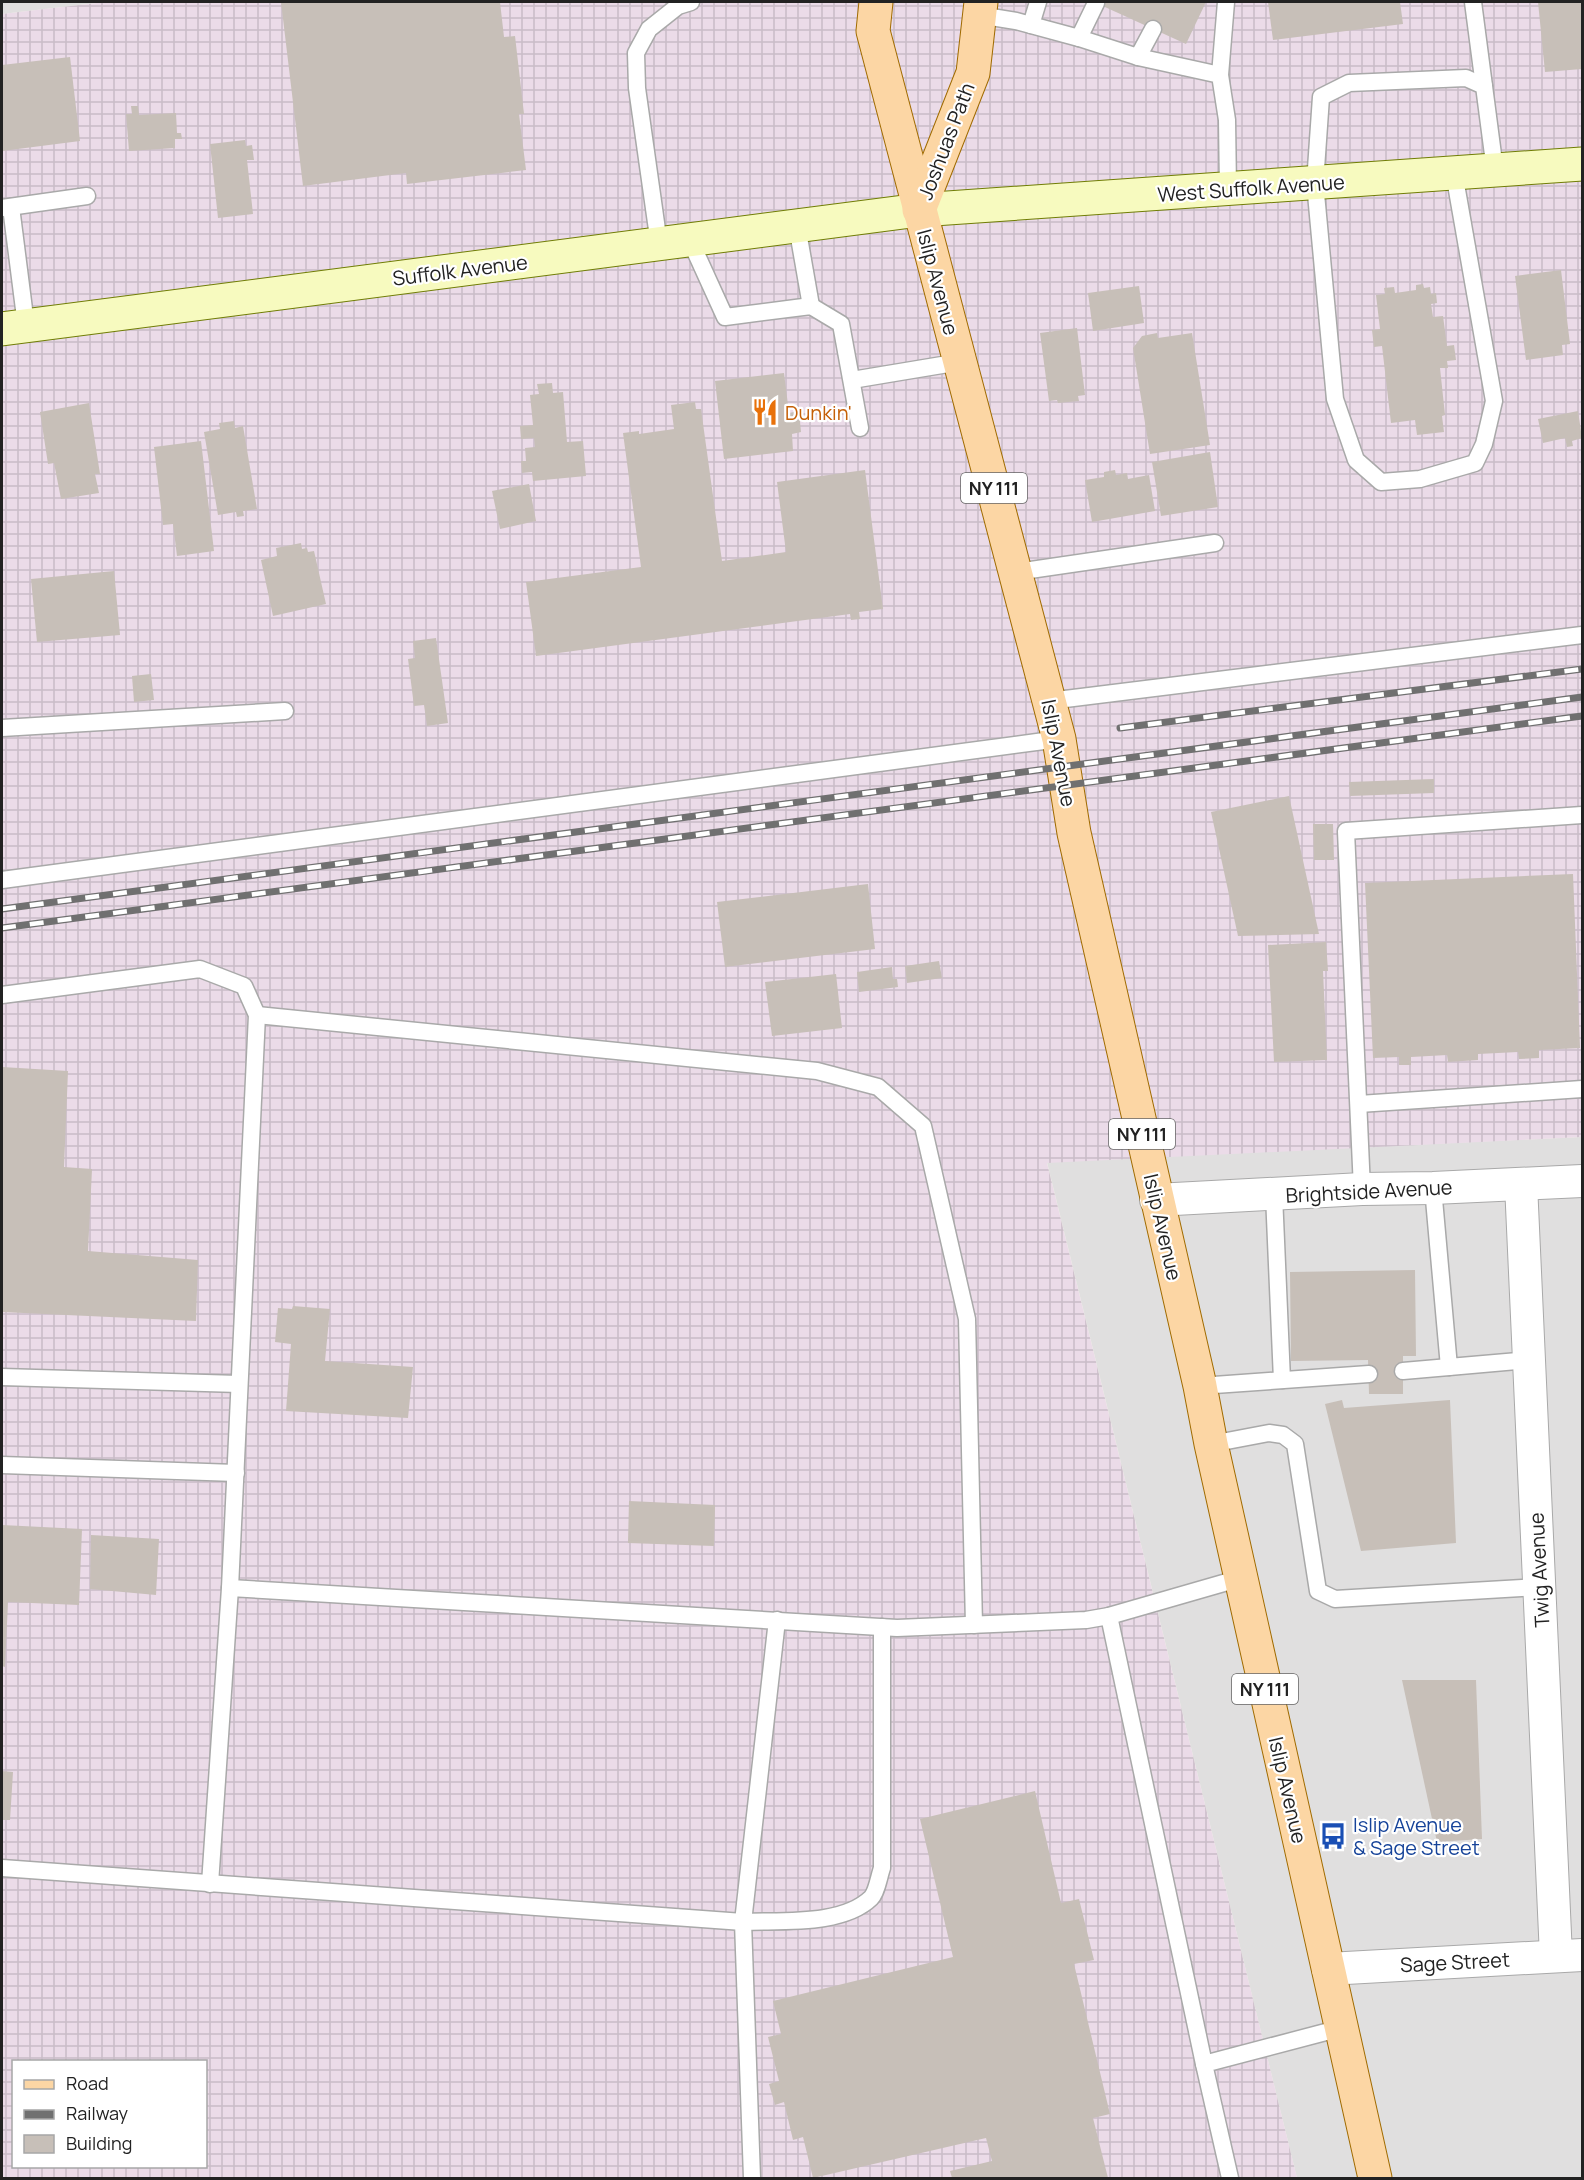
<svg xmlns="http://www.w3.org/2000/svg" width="1584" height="2180" viewBox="0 0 1584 2180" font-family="Manrope,sans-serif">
  <defs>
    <pattern id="industrial-grid" width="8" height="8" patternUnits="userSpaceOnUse" patternTransform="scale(1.5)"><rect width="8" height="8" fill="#ebdbe8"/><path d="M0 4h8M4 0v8" fill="none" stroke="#c9bcc7"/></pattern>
  </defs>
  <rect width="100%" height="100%" fill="#f2efe9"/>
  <g fill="#e0dfdf">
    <polygon points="2,2 105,2 2,14"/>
    <polygon points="1582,1137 1582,2178 1297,2178 1047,1162"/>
  </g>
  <path fill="url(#industrial-grid)" fill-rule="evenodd" d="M 105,2 L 1582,2 L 1582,1137 L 1047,1163 L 1297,2178 L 2,2178 L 2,14 ZM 14,2062 L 206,2062 L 206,2166 L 14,2166 Z"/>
  <g fill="#c7bfb8">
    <polygon points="281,2 500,2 504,37 515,36 524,114 519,114 526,170 407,184 406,173 303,186"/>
    <polygon points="1094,2 1206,2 1186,44"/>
    <polygon points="1268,2 1400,2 1403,24 1273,40"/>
    <polygon points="1538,2 1582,2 1582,69 1545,72"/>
    <polygon points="70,57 80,141 2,151 2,65"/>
    <polygon points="131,106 138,106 139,115 176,113 177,133 181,133 182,139 175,139 175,148 129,151 126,114 132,114"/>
    <polygon points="245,140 246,146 252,145 254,160 247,160 253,214 218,218 210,144"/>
    <polygon points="1561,270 1570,344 1562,345 1563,355 1526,360 1515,276"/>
    <polygon points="1423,284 1424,288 1430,287 1431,294 1436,293 1437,303 1431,304 1433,317 1443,316 1447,346 1454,345 1456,360 1447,361 1448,368 1440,368 1445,415 1442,416 1444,432 1417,435 1415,420 1391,423 1382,346 1374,347 1372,330 1380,329 1376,295 1385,294 1384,288 1394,287 1395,293 1416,290 1416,285"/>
    <polygon points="1139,286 1144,323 1093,331 1088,293"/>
    <polygon points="1077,328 1085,395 1078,396 1079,401 1058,403 1057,400 1049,401 1040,333"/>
    <polygon points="1157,333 1158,338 1192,333 1210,445 1150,454 1133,348 1142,336"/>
    <polygon points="784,373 789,413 799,411 801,432 792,434 793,451 724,459 715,381"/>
    <polygon points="552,383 553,393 563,392 567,442 583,441 586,476 533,481 532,472 522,473 521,461 526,461 525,448 535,447 534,438 521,439 520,426 533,425 530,395 539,394 537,384"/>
    <polygon points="695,402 696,409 701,409 722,561 786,552 777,482 865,470 883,609 859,612 860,619 851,620 850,614 536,656 526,582 641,567 623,433 639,431 639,434 674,429 671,405"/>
    <polygon points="89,403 100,474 95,474 99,493 61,499 54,463 48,464 40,412"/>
    <polygon points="1578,411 1582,438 1572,441 1573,446 1567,447 1565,438 1543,443 1538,419"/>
    <polygon points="234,421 235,428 243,426 257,509 243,511 244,516 237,517 236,512 218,515 204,432 220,429 219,423"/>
    <polygon points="201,441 214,551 177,556 173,524 163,525 154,447"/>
    <polygon points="1210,452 1218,507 1161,516 1152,462"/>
    <polygon points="1115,470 1116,475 1127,473 1128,479 1149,475 1155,511 1092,522 1085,480 1104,477 1104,472"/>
    <polygon points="529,484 536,521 500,529 492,491"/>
    <polygon points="301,543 302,549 307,548 308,552 314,551 326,604 273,616 261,560 277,556 276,548"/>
    <polygon points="114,571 120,635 37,642 31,579"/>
    <polygon points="436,638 448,723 427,726 424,705 414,706 408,659 415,658 413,641"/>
    <polygon points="151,674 154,700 134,702 132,676"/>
    <polygon points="1434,779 1434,793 1350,796 1349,782"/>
    <polygon points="1289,796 1319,934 1238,936 1211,812"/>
    <polygon points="1313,824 1333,824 1334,860 1314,860"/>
    <polygon points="1573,874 1580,1048 1539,1050 1539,1058 1519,1059 1518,1052 1478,1054 1478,1060 1448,1062 1447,1055 1411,1057 1411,1065 1399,1065 1399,1057 1373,1058 1365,883"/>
    <polygon points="868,884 875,949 725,967 717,902"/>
    <polygon points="1326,942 1328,971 1323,971 1327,1060 1274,1062 1268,945"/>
    <polygon points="939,961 942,978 907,983 905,966"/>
    <polygon points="892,967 893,979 897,979 898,987 859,992 857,972"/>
    <polygon points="836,974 842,1028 772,1036 765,982"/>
    <polygon points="2,1067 68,1071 64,1167 92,1169 88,1251 198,1260 196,1321 2,1312"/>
    <polygon points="1415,1270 1416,1356 1403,1356 1403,1394 1369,1394 1368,1360 1291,1361 1290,1272"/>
    <polygon points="293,1306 330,1309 325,1361 413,1367 408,1418 286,1411 291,1344 275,1342 278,1308 292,1309"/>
    <polygon points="1342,1400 1344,1408 1450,1400 1456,1543 1361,1551 1325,1404"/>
    <polygon points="629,1501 715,1505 714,1546 628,1543"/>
    <polygon points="2,1525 82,1529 79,1605 8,1602 5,1667 2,1666"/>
    <polygon points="91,1535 159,1539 156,1595 90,1589"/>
    <polygon points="1402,1680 1476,1680 1482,1839 1437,1842"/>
    <polygon points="2,1771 13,1772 10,1820 2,1820"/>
    <polygon points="1035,1791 1061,1903 1079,1899 1094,1960 1074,1964 1110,2114 1093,2118 1108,2178 952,2178 950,2171 992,2161 986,2138 813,2178 803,2137 793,2140 784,2102 775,2105 769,2084 779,2081 768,2037 781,2034 773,2001 953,1957 920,1819"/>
  </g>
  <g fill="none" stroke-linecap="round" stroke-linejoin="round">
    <defs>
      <g id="service">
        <polyline points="1473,2 1484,86"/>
        <polyline points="979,15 1016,21 1079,38 1096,3"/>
        <polyline points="1031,25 1038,2"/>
        <polyline points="1079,38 1138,57 1220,75 1227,120 1228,189"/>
        <polyline points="1138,57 1153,29"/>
        <polyline points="1220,75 1226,2"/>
        <polyline points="1454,173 1494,401 1484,444 1475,463 1420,479 1381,482 1356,460 1335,399 1315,183 1321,97 1349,83 1466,78 1484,86 1495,170"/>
        <polyline points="11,207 26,325"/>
        <polyline points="2,208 87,196"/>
        <polyline points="797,226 811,306"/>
        <polyline points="690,240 725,317 811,306 841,324 860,428"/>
        <polyline points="659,244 637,88 636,53 649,29 678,6 691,2"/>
        <polyline points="852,380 960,362"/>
        <polyline points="1016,572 1215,543"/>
        <polyline points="1049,701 1582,635"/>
        <polyline points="2,728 285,711"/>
        <polyline points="2,880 1059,739"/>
        <polyline points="2,995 200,969 244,986 257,1015 230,1588"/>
        <polyline points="257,1015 817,1071 878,1087 923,1126 967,1319 974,1625"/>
        <polyline points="1359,1104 1582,1089"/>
        <polyline points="1433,1188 1449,1367 1529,1360"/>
        <polyline points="1362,1189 1346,831 1582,815"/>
        <polyline points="1274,1195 1282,1380"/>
        <polyline points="1403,1371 1449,1367"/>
        <polyline points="2,1377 239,1384"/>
        <polyline points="1200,1386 1369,1374"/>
        <polyline points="1211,1444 1269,1433 1283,1435 1295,1444 1318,1591 1335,1599 1539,1587"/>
        <polyline points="2,1465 236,1473"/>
        <path d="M 777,1620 L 743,1922 C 781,1920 842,1926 871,1898 C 877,1892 879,1876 882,1868 L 882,1627"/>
        <polyline points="2,1868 743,1922 752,2178"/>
        <polyline points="210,1884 230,1588 897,1628 1086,1620 1109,1616"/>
        <polyline points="1204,2064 1109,1616 1241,1578"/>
        <polyline points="1230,2178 1204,2064 1341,2028"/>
      </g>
      <g id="minor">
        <polyline points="1521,1184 1556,1956"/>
        <polyline points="1156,1200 1362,1189 1433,1188 1582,1181"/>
        <polyline points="1328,1969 1582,1955"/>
      </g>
      <polyline id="secondary" points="2,329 919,210 1582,164"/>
      <g id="primary">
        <polyline points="876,2 873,31 1059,739 1074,833 1200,1386 1211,1444 1375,2178"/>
        <polyline points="919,210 973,73 981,2"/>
      </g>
    </defs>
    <use href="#service" stroke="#a9a9a9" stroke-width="19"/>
    <use href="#minor" stroke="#a9a9a9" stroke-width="34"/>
    <use href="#secondary" stroke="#707d05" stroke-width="35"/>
    <use href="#primary" stroke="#a06b00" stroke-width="35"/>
    <use href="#service" stroke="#fff" stroke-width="16"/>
    <use href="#minor" stroke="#fff" stroke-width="32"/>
    <use href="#secondary" stroke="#f7fabf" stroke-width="33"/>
    <use href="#primary" stroke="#fcd6a4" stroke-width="33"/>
    <defs>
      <g id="rail">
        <polyline points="1120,728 1582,669"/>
        <polyline points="2,909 1582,697"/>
        <polyline points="2,928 1582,716"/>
      </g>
    </defs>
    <use href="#rail" stroke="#707070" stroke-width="7"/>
    <use href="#rail" stroke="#fff" stroke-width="4.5" stroke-dasharray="14" stroke-linecap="butt"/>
  </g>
  <defs>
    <symbol id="restaurant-bare" viewBox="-9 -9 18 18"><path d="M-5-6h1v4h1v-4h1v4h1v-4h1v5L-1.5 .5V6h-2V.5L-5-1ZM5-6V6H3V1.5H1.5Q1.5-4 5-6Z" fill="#e8710a" stroke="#fff" stroke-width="2.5" paint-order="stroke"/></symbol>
    <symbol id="bus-bare" viewBox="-9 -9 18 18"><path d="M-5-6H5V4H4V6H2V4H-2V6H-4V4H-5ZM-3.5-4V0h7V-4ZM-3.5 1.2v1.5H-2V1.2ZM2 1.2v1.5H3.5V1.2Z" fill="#1a4fb4" stroke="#fff" stroke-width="2.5" paint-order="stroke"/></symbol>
  </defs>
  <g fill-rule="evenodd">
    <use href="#restaurant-bare" x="746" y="393" width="38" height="38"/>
    <use href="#bus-bare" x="1314" y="1817" width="38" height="38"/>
  </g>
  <g text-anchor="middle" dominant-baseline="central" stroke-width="4.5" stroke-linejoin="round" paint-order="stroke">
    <g fill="#fff" stroke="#646464" stroke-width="1.5">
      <rect x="961" y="473" width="66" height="30" rx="4.5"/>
      <rect x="1109" y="1119" width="66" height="30" rx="4.5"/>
      <rect x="1232" y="1674" width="66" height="30" rx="4.5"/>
    </g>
    <g font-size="18" font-weight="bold" fill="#222">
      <text x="994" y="488">NY 111</text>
      <text x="1142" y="1134">NY 111</text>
      <text x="1265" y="1689">NY 111</text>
    </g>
    <g font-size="20" fill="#222" stroke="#fff">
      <text transform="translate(946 141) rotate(-69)">Joshuas Path</text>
      <text transform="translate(1251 188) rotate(-4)">West Suffolk Avenue</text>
      <text transform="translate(460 270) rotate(-7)">Suffolk Avenue</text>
      <text transform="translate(938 282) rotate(75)">Islip Avenue</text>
      <text transform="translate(1059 753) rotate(79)">Islip Avenue</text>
      <text transform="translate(1369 1191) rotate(-3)">Brightside Avenue</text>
      <text transform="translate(1163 1227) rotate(77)">Islip Avenue</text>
      <text transform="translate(1539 1570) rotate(-93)">Twig Avenue</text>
      <text transform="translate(1288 1790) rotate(77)">Islip Avenue</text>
      <text transform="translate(1455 1962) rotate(-3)">Sage Street</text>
    </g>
    <g font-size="20" fill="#c56008" stroke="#fff" text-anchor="start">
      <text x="785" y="412">Dunkin'</text>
    </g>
    <g font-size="20" fill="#164399" stroke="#fff" text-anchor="start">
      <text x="1353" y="1824">Islip Avenue<tspan x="1353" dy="23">&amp; Sage Street</tspan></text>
    </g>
  </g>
  <rect width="1584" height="2180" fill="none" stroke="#222222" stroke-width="6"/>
  <rect x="12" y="2060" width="195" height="108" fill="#ffffff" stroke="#a7a7a7" stroke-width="1.5"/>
  <rect x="24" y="2080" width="30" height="9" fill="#fcd6a4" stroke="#a7a7a7" stroke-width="1.5"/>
  <text x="66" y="2090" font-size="18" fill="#222222">Road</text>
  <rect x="24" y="2110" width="30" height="9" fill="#707070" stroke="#a7a7a7" stroke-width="1.5"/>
  <text x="66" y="2120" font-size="18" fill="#222222">Railway</text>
  <rect x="24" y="2135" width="30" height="18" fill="#c7bfb8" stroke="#a7a7a7" stroke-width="1.5"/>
  <text x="66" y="2150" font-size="18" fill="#222222">Building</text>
</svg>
